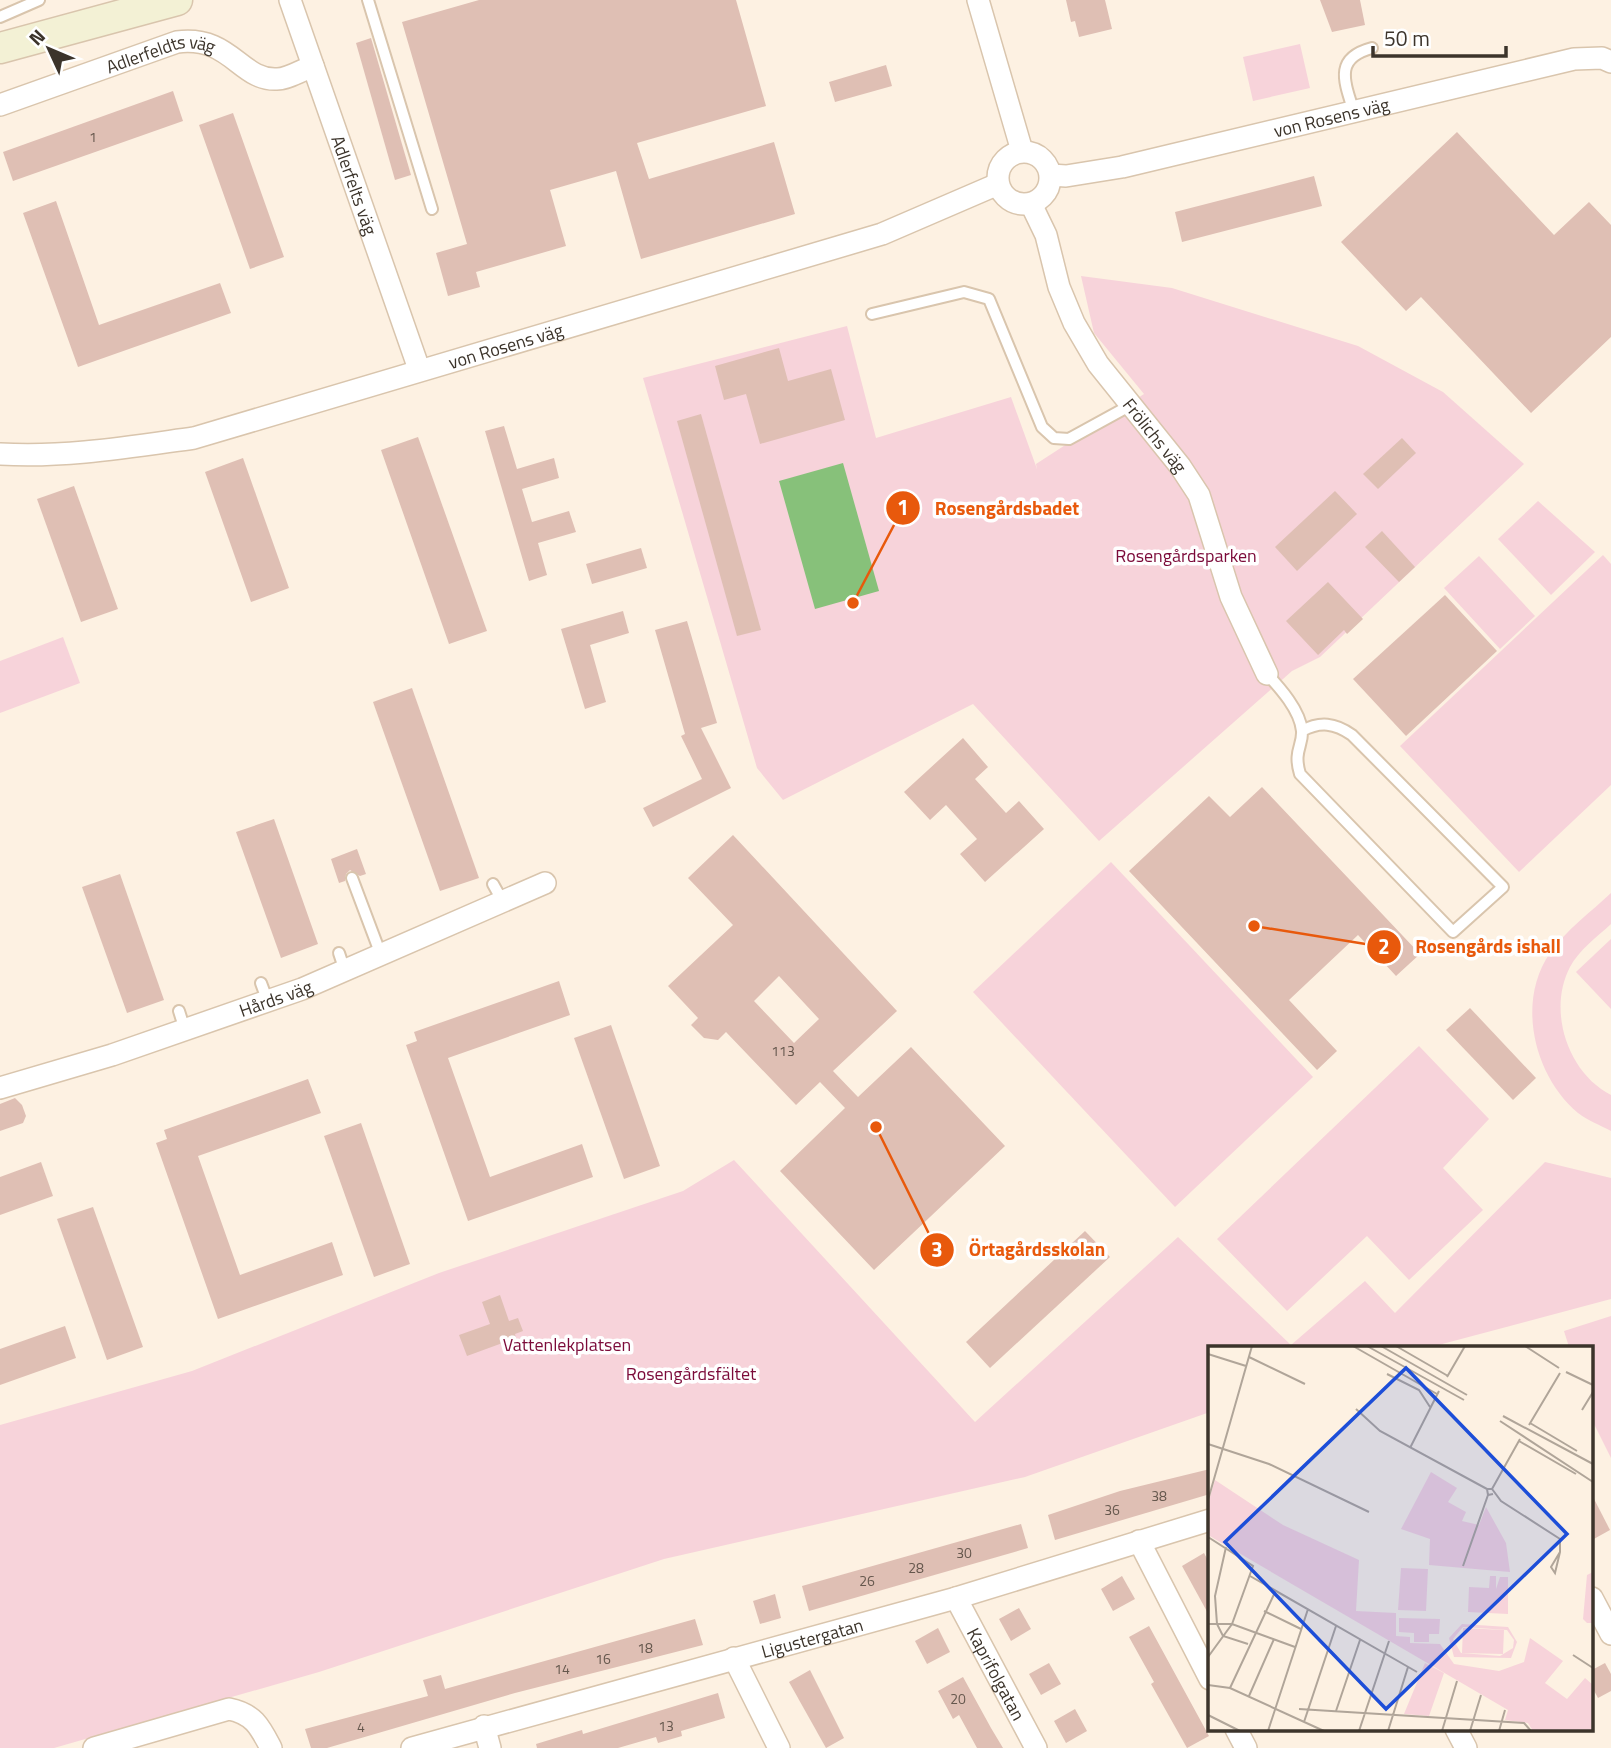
<svg xmlns="http://www.w3.org/2000/svg" width="1611" height="1748" viewBox="0 0 1611 1748" font-family="'Titillium Web',sans-serif">
  <rect width="100%" height="100%" fill="#fdf1e2"/>
  <g fill="#f7d3da">
    <polygon points="1300,44 1310,88 1253,101 1243,57"/>
    <polygon points="1081,276 1172,288 1358,346 1443,392 1524,464 1320,657 1292,671 1099,841 973,704 783,800 757,768 643,378 847,326 876,438 1011,397 1037,469 1036,464 1144,394 1094,333"/>
    <polygon points="1538,501 1595,552 1551,595 1498,539"/>
    <polygon points="1603,555 1611,564 1611,785 1519,872 1400,746"/>
    <polygon points="1479,556 1535,616 1500,649 1444,588"/>
    <polygon points="63,637 80,683 0,713 0,661"/>
    <polygon points="1111,862 1313,1077 1175,1207 973,992"/>
    <path d="M 1611,893 L 1611,924 C 1597,937 1579,950 1570,967 C 1547,1011 1568,1073 1611,1095 L 1611,1131 C 1600,1125 1587,1120 1578,1113 C 1534,1076 1516,1002 1550,953 C 1565,931 1592,911 1611,893 Z"/>
    <polygon points="1611,939 1611,1009 1576,972"/>
    <polygon points="1419,1046 1489,1119 1443,1168 1483,1210 1409,1280 1367,1236 1287,1311 1217,1239"/>
    <polygon points="734,1160 975,1422 1178,1237 1291,1345 1365,1281 1395,1313 1545,1162 1611,1178 1611,1299 1431,1347 1210,1347 1210,1412 1025,1477 664,1559 319,1672 54,1748 0,1748 0,1425 192,1371 439,1273 683,1191"/>
    <polygon points="1611,1316 1611,1458 1592,1420 1592,1347 1569,1347 1564,1331"/>
  </g>
  <polygon fill="#87c17a" points="843,463 879,591 815,609 779,481"/>
  <g fill="#dfbfb4" fill-rule="evenodd">
    <polygon points="479,0 736,0 766,106 637,143 649,179 774,142 795,214 641,259 616,171 550,190 566,246 476,272 480,287 448,296 436,253 467,244 402,22"/>
    <polygon points="1066,0 1105,0 1112,29 1079,37 1075,21 1071,22"/>
    <polygon points="1320,0 1360,0 1365,25 1332,32"/>
    <polygon points="371,38 411,175 395,180 356,43"/>
    <polygon points="886,65 892,86 835,102 829,82"/>
    <polygon points="173,91 183,121 13,181 3,152"/>
    <polygon points="233,113 284,257 250,269 199,125"/>
    <polygon points="1457,132 1554,235 1589,202 1611,225 1611,337 1531,413 1421,297 1406,311 1341,242"/>
    <polygon points="1314,176 1322,206 1182,242 1175,212"/>
    <polygon points="56,201 99,325 220,283 231,313 78,367 23,213"/>
    <polygon points="779,348 788,381 831,369 845,420 760,444 746,394 724,400 715,366"/>
    <polygon points="701,414 761,630 737,636 677,421"/>
    <polygon points="504,426 517,469 554,458 559,478 522,489 532,522 569,511 576,532 538,543 547,575 529,581 485,431"/>
    <polygon points="418,437 487,631 449,644 381,450"/>
    <polygon points="1402,438 1416,453 1378,489 1363,474"/>
    <polygon points="243,458 289,588 251,602 205,472"/>
    <polygon points="74,486 118,609 81,622 37,499"/>
    <polygon points="1335,491 1357,514 1297,571 1275,547"/>
    <polygon points="1382,531 1415,567 1399,582 1365,547"/>
    <polygon points="641,548 647,568 592,584 586,564"/>
    <polygon points="1328,582 1363,619 1347,634 1344,630 1318,655 1286,621"/>
    <polygon points="1445,595 1497,651 1406,736 1353,679"/>
    <polygon points="623,611 629,633 590,645 606,702 585,709 561,629"/>
    <polygon points="687,621 717,723 701,728 731,788 653,827 643,808 702,779 681,736 685,734 655,630"/>
    <polygon points="412,688 479,878 440,891 373,702"/>
    <polygon points="963,738 988,767 975,779 1006,813 1019,801 1044,829 985,882 960,854 977,839 946,805 930,820 904,792"/>
    <polygon points="1262,787 1420,954 1396,976 1358,935 1289,1000 1337,1051 1317,1070 1129,871 1209,796 1230,817"/>
    <polygon points="274,819 318,944 281,958 236,832"/>
    <path d="M 733,835 L 897,1011 L 833,1071 L 858,1097 L 911,1047 L 1005,1146 L 874,1270 L 780,1171 L 845,1108 L 820,1082 L 796,1105 L 726,1032 L 718,1040 L 704,1038 L 691,1025 L 698,1018 L 668,986 L 733,925 L 688,878 ZM 779,976 L 819,1019 L 794,1043 L 754,1001 Z"/>
    <polygon points="357,849 366,874 360,876 350,870 346,874 345,881 339,883 331,859"/>
    <polygon points="120,874 164,1000 127,1013 82,887"/>
    <polygon points="559,981 570,1015 448,1058 490,1177 582,1144 593,1177 468,1221 406,1045 417,1041 414,1032"/>
    <polygon points="1470,1008 1536,1078 1513,1100 1446,1030"/>
    <polygon points="611,1025 660,1166 624,1179 574,1038"/>
    <polygon points="308,1079 321,1113 198,1156 240,1275 332,1242 343,1275 218,1319 156,1143 167,1139 164,1130"/>
    <polygon points="15,1098 22,1105 26,1116 23,1123 0,1131 0,1104"/>
    <polygon points="361,1123 410,1264 374,1277 324,1136"/>
    <polygon points="41,1162 53,1196 0,1215 0,1177"/>
    <polygon points="93,1207 143,1347 107,1360 57,1219"/>
    <polygon points="1085,1231 1110,1257 990,1368 966,1342"/>
    <polygon points="500,1295 509,1321 518,1318 523,1331 515,1334 516,1338 467,1356 459,1335 490,1324 482,1302"/>
    <polygon points="65,1326 76,1358 0,1385 0,1349"/>
    <polygon points="1210,1469 1210,1494 1055,1540 1048,1515 1120,1491"/>
    <polygon points="1592,1495 1610,1530 1592,1540"/>
    <polygon points="1021,1524 1028,1548 809,1611 802,1586"/>
    <polygon points="1204,1553 1210,1564 1210,1617 1182,1566"/>
    <polygon points="1122,1576 1135,1599 1113,1611 1101,1589"/>
    <polygon points="775,1594 781,1618 760,1624 753,1601"/>
    <polygon points="1019,1608 1031,1629 1011,1641 999,1619"/>
    <polygon points="695,1619 703,1645 515,1693 327,1748 311,1748 305,1729 428,1696 423,1680 441,1675 445,1689"/>
    <polygon points="1149,1626 1209,1736 1187,1748 1151,1684 1154,1682 1129,1637"/>
    <polygon points="938,1628 950,1652 927,1664 915,1641"/>
    <polygon points="1049,1663 1061,1684 1041,1695 1029,1674"/>
    <polygon points="1605,1663 1611,1674 1611,1691 1598,1698 1592,1687 1592,1670"/>
    <polygon points="810,1670 844,1738 826,1748 789,1682"/>
    <polygon points="963,1677 991,1728 1003,1748 977,1748 959,1715 953,1719 938,1691"/>
    <polygon points="718,1693 725,1718 681,1731 682,1736 658,1743 656,1737 618,1748 537,1748 536,1744 582,1730 583,1734"/>
    <polygon points="1075,1709 1087,1731 1066,1743 1054,1721"/>
  </g>
  <g fill="none" stroke-linecap="round" stroke-linejoin="round">
    <defs>
      <g id="service">
        <polyline points="368,0 432,209"/>
        <polyline points="0,17 39,0"/>
        <path d="M 1354,112 C 1344,81 1334,58 1372,48"/>
        <polyline points="872,314 964,292 989,299 1042,427 1054,438 1069,439 1131,405"/>
        <path d="M 1267,674 C 1280,688 1300,710 1302,731 C 1303,746 1293,751 1300,774 L 1453,932 L 1503,887 L 1352,735 C 1335,723 1320,721 1302,731"/>
        <polyline points="352,878 381,955"/>
        <polyline points="493,884 503,902"/>
        <polyline points="339,953 345,971"/>
        <polyline points="261,983 268,1002"/>
        <polyline points="179,1011 185,1030"/>
      </g>
      <g id="minor">
        <path id="s1" d="M 290,0 L 419,369"/>
        <polyline points="978,0 1022,151"/>
        <path id="s2" d="M 0,105 L 177,42 C 231,35 240,81 277,79 C 288,79 302,70 313,66"/>
        <circle cx="1024" cy="178" r="26"/>
        <path id="s3" d="M 1051,175 L 1066,176 L 1122,167 L 1574,59 L 1602,58 L 1611,62"/>
        <path id="s4" d="M 1031,204 L 1046,235 L 1059,287 L 1074,323 L 1098,364 L 1180,466 L 1199,495 L 1231,597 L 1267,674"/>
        <path id="s5" d="M 0,454 C 65,458 129,447 194,438 L 882,234 L 998,184"/>
        <path id="s6" d="M 0,1088 L 112,1055 L 302,989 L 545,883"/>
        <polyline points="1139,1541 1210,1679"/>
        <path id="s7" d="M 956,1598 L 1036,1748"/>
        <polyline points="1592,1598 1611,1634"/>
        <polyline points="734,1658 779,1748"/>
        <polyline points="484,1726 490,1748"/>
        <polyline points="1236,1729 1246,1748"/>
        <polyline points="1456,1729 1466,1748"/>
        <path d="M 94,1748 L 229,1709 C 254,1714 260,1727 271,1748"/>
        <path id="s8" d="M 412,1748 L 956,1598 L 1210,1520"/>
      </g>
      <polyline id="secondary" points="0,48 177,0"/>
    </defs>
    <use href="#service" stroke="#d9c5ad" stroke-width="14"/>
    <use href="#minor" stroke="#d9c5ad" stroke-width="24"/>
    <use href="#secondary" stroke="#d9c5ad" stroke-width="33"/>
    <use href="#service" stroke="#fff" stroke-width="10"/>
    <use href="#minor" stroke="#fff" stroke-width="21"/>
    <use href="#secondary" stroke="#f3f1d5" stroke-width="30"/>
  </g>
  <g text-anchor="middle" dominant-baseline="central" stroke-width="7" stroke-linejoin="round" paint-order="stroke">
    <g font-size="14" fill="#65574d">
      <text x="93" y="136">1</text>
      <text x="783" y="1050">113</text>
      <text x="1159" y="1495">38</text>
      <text x="1112" y="1509">36</text>
      <text x="964" y="1552">30</text>
      <text x="916" y="1567">28</text>
      <text x="867" y="1580">26</text>
      <text x="645" y="1647">18</text>
      <text x="603" y="1658">16</text>
      <text x="562" y="1668">14</text>
      <text x="958" y="1698">20</text>
      <text x="666" y="1725">13</text>
      <text x="361" y="1726">4</text>
    </g>
    <g font-size="18" fill="#3c342b" stroke="#fff">
      <text stroke="none"><textPath href="#s2" startOffset="170">Adlerfeldts väg</textPath></text>
      <text stroke="none"><textPath href="#s3" startOffset="287">von Rosens väg</textPath></text>
      <text stroke="none"><textPath href="#s1" startOffset="196">Adlerfelts väg</textPath></text>
      <text stroke="none"><textPath href="#s5" startOffset="520">von Rosens väg</textPath></text>
      <text stroke="none"><textPath href="#s4" startOffset="266">Frölichs väg</textPath></text>
      <text stroke="none"><textPath href="#s6" startOffset="290">Hårds väg</textPath></text>
      <text stroke="none"><textPath href="#s8" startOffset="415">Ligustergatan</textPath></text>
      <text stroke="none"><textPath href="#s7" startOffset="86">Kaprifolgatan</textPath></text>
    </g>
    <g font-size="18" fill="#7b0a39" stroke="#fff">
      <text x="1186" y="555">Rosengårdsparken</text>
      <text x="567" y="1344">Vattenlekplatsen</text>
      <text x="691" y="1373">Rosengårdsfältet</text>
    </g>
  </g>
  <g transform="translate(1208 1346)">
    <rect width="385" height="385" fill="#fdf1e2"/>
    <path d="M 223,126 L 249,142 L 240,156 L 258,166 L 254,175 L 271,179 L 278,161 L 298,197 L 302,226 L 221,219 L 222,193 L 193,183 ZM 7,134 L 75,179 L 151,214 L 148,265 L 188,267 L 188,290 L 202,291 L 202,297 L 232,298 L 246,318 L 291,325 L 316,316 L 322,292 L 355,315 L 337,337 L 359,353 L 377,332 L 385,339 L 385,385 L 325,385 L 320,377 L 297,374 L 300,364 L 0,189 L 0,157 ZM 193,222 L 220,223 L 218,265 L 190,264 ZM 385,226 L 385,277 L 379,277 L 375,273 L 379,229 ZM 282,230 L 288,230 L 288,243 L 292,231 L 300,231 L 300,268 L 260,266 L 261,241 L 281,242 ZM 191,272 L 232,273 L 231,288 L 221,288 L 221,296 L 206,296 L 206,287 L 191,286 ZM 254,278 L 300,281 L 309,296 L 303,312 L 246,311 L 241,292 ZM 255,281 L 299,284 L 306,294 L 305,302 L 292,310 L 253,307 L 245,293 ZM 255,282 L 296,284 L 295,308 L 254,307 ZM 217,317 L 236,327 L 221,370 L 196,368 Z" fill="#f7d3da" fill-rule="evenodd"/>
    <path fill="none" stroke="#b0a599" stroke-width="2" d="M 145,0 L 229,48M 159,0 L 256,54M 173,0 L 259,49M 188,0 L 240,30M 317,0 L 351,22M 0,8 L 38,20M 41,11 L 97,38M 358,26 L 385,39M 179,28 L 211,44 L 222,61M 239,31 L 257,0M 148,63 L 172,85 L 279,143M 374,64 L 385,46M 295,70 L 385,118M 292,75 L 385,136M 322,77 L 369,105M 321,79 L 352,27M 311,95 L 368,128M 0,98 L 61,118 L 161,166M 202,102 L 231,45M 284,143 L 312,93M 285,148 L 280,149 L 279,143 L 284,143 L 293,155 L 352,193 L 352,206 L 343,221 L 347,227 L 352,206M 0,154 L 44,0M 0,191 L 45,220 L 24,278 L 0,311M 18,201 L 7,250 L 9,278 L 15,290 L 40,298M 255,220 L 280,149M 42,230 L 209,326M 56,265 L 93,283M 0,278 L 24,278 L 87,301M 365,309 L 385,322M 0,339 L 22,342 L 116,385M 22,342 L 68,244M 41,350 L 66,293M 91,363 L 316,377 L 323,385M 128,365 L 152,294M 0,369 L 32,385M 96,376 L 128,280M 60,385 L 100,263M 151,385 L 181,295M 180,385 L 200,321M 234,385 L 249,335M 262,385 L 273,349M 291,385 L 297,364"/>
    <path fill="#1d4ed8" fill-opacity="0.15" stroke="#1d4ed8" stroke-width="3.5" d="M 198,22 L 359,188 L 178,363 L 17,196 Z"/>
    <rect width="385" height="385" fill="none" stroke="#3c342b" stroke-width="3.5"/>
  </g>
  <path fill="none" stroke="#e8590c" stroke-width="2.5" d="M853 603L903 508M1254 926L1384 947M876 1127L937 1250"/>
  <g fill="#e8590c" stroke="#fff" stroke-width="2.5">
    <circle cx="853" cy="603" r="7"/>
    <circle cx="1254" cy="926" r="7"/>
    <circle cx="876" cy="1127" r="7"/>
    <circle cx="903" cy="508" r="18"/>
    <circle cx="1384" cy="947" r="18"/>
    <circle cx="937" cy="1250" r="18"/>
  </g>
  <g font-size="21" text-anchor="middle" font-weight="bold" fill="#fff">
    <text x="903" y="515">1</text>
    <text x="1384" y="954">2</text>
    <text x="937" y="1257">3</text>
  </g>
  <g font-size="19" text-anchor="middle" font-weight="bold" fill="#e8590c" stroke="#fff" stroke-width="7" stroke-linejoin="round" paint-order="stroke">
    <text x="1007" y="515">Rosengårdsbadet</text>
    <text x="1488" y="953">Rosengårds ishall</text>
    <text x="1037" y="1256">Örtagårdsskolan</text>
  </g>
  <g transform="translate(49 49) rotate(314)" stroke="#ffffff" stroke-width="5" paint-order="stroke">
  <path d="M0-5L12 26L0 18L-12 26Z" fill="#3c342b"/>
  <text y="-10" font-size="19" font-weight="bold" text-anchor="middle" fill="#3c342b">N</text>
  </g>
  <path d="M1373 46v10h133v-10" fill="none" stroke="#3c342b" stroke-width="3.5"/>
  <text x="1384" y="46" font-size="21" fill="#3c342b" stroke="#ffffff" stroke-width="5" paint-order="stroke">50 m</text>
</svg>
